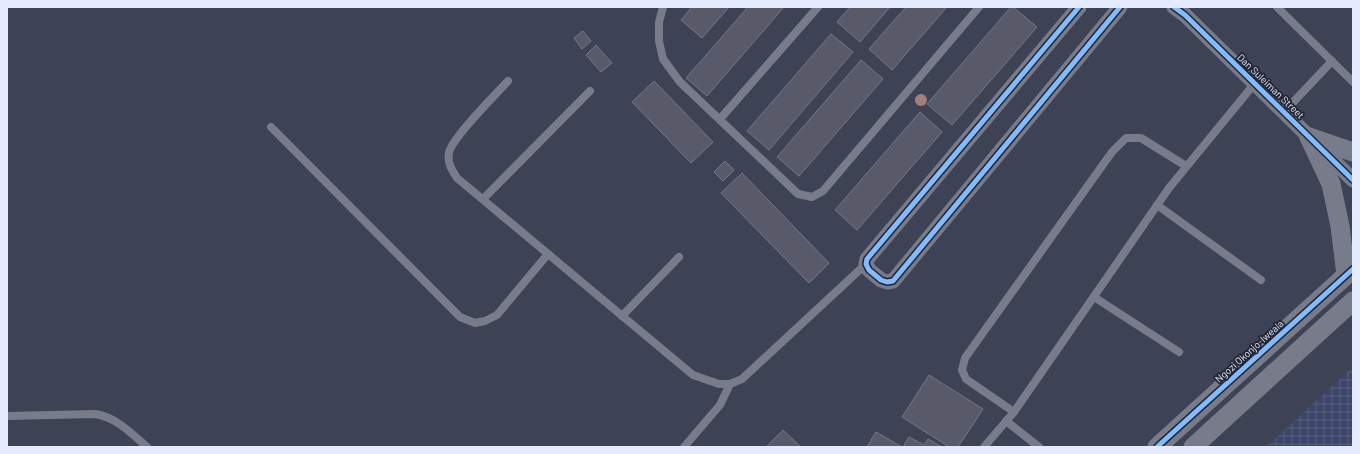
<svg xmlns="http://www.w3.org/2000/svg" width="1360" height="454" viewBox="0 0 1360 454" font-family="Barlow,sans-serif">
  <defs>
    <pattern id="industrial-grid" width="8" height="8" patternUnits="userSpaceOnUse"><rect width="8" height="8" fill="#3b466a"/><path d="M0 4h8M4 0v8" fill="none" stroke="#576180"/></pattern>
  </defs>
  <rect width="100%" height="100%" fill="#3d4354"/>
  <polygon fill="url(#industrial-grid)" points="1353,367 1353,447 1266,447"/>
  <g fill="#585a69" stroke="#757686">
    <polygon points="692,7 729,7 702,38 681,20"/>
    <polygon points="748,7 784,7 707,96 686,78"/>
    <polygon points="850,7 890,7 860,42 837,22"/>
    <polygon points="906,7 947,7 892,70 869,49"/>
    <polygon points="1011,7 1013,7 1037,27 952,125 927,104"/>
    <polygon points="583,31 591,41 582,49 574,38"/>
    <polygon points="831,34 853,52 769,150 747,131"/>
    <polygon points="596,45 612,63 601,72 586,55"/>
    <polygon points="861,60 883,79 799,176 777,157"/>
    <polygon points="654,81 713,142 691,163 632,102"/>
    <polygon points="920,112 942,132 857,230 835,210"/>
    <polygon points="725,161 734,170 723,181 714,172"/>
    <polygon points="742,173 829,263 809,283 721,193"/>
    <polygon points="929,375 983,409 958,447 949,447 902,417"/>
    <polygon points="783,430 801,447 766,447"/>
    <polygon points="876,432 902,447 867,447"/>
    <polygon points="909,437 924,445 928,439 942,447 903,447"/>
  </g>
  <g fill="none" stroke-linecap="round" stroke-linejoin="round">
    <g stroke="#787c8a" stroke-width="8">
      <polyline points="663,7 659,22 659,41 663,59 680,82 798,194 812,197 823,191 979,7"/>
      <polyline points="1277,7 1353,82"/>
      <path d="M 508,81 C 497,93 450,140 449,153 C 447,163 452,170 457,178 L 693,375 L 719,384 L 730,384 L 742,379 L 866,264"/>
      <polyline points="1284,112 1332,61"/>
      <polyline points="720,119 818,7"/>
      <polyline points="271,127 460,317 475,323 485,321 497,315 548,254"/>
      <polyline points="483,199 590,91"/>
      <polyline points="1157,205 1261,280"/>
      <polyline points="1094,297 1179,352"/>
      <polyline points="622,316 679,257"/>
      <polyline points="1014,412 966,379 962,370 965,358 1112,152 1126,138 1141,138 1186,166"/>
      <path d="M 7,416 L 95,414 C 116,417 131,433 147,447"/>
      <polyline points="1006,421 1039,447"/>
      <polyline points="684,447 720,405 730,384"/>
      <polyline points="984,447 1014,412 1169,188 1255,83"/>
    </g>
    <g stroke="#787c8a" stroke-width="15">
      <polyline points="1079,7 867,259 866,264 869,270 881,280 887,282 893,281 1120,7"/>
      <polyline points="1174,7 1185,15 1353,180"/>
    </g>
    <g stroke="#787c8a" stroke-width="19">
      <polyline points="1309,137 1331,184 1340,226 1346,275"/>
      <polyline points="1309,137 1353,152"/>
      <polyline points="1157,447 1353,269"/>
      <polyline points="1193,447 1353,301"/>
    </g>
    <defs>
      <g id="cycleway">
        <polyline points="1079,7 867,259 866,264 869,270 881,280 887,282 893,281 1120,7"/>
        <polyline points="1174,7 1185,15 1353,180"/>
        <polyline points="1157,447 1353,269"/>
      </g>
    </defs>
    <use href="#cycleway" stroke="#212534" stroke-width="8"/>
    <use href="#cycleway" stroke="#80bcff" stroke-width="5"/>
  </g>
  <circle fill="#a57d7d" cx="921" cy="100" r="6"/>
  <g text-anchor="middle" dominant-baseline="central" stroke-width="3.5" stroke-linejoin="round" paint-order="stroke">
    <g font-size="10" fill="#e4ebff" stroke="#212534">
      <text transform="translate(1271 86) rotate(44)">Dan Suleiman Street</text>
      <text transform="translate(1249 351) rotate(-42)">Ngozi Okonjo-Iweala</text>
    </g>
  </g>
  <rect width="1360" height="454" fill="none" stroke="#e4ebff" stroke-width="16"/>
</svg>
